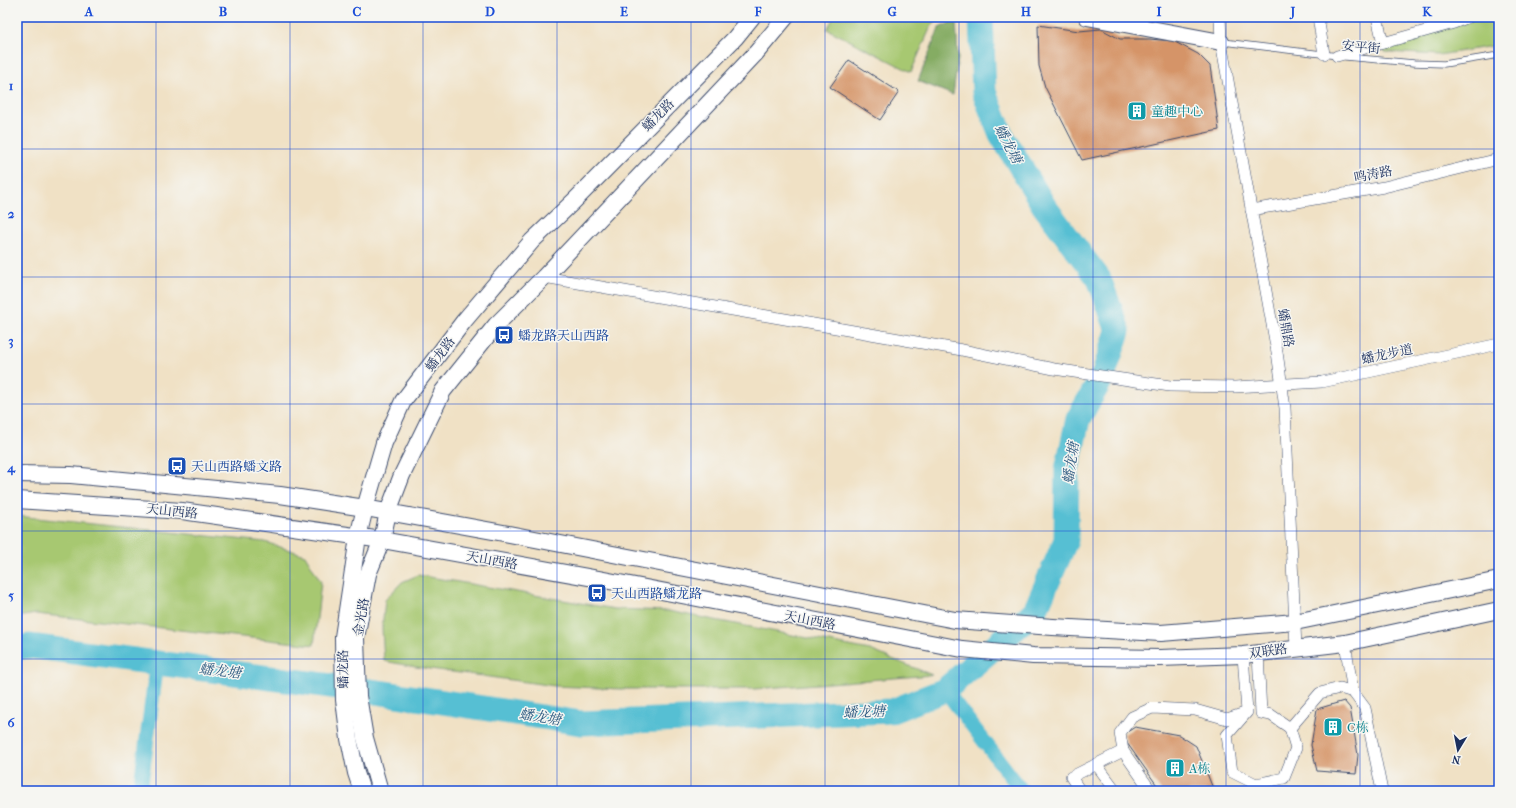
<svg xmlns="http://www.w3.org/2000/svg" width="1516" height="808" viewBox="0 0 1516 808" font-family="'IM FELL French Canon','Noto Serif SC',serif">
  <rect width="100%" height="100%" fill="#f6f6f2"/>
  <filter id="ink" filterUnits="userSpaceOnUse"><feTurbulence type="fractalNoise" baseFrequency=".025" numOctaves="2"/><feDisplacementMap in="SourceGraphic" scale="8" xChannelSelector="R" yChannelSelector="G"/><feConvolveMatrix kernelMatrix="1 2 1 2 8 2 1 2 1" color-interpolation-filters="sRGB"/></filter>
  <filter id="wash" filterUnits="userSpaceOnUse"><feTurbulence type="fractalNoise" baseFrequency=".012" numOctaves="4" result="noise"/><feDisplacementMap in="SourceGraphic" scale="16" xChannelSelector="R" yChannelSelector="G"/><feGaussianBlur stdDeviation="0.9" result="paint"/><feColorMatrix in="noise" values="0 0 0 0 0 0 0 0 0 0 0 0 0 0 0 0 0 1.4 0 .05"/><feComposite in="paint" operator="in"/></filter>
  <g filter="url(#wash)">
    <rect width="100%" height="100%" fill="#f0e1c5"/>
    <g fill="#a7c871" stroke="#617c68">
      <polygon points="834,17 943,17 932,24 911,72 827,29"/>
      <polygon points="1476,17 1499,17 1499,45 1439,55 1385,52 1383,45 1470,20"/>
      <polygon points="17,516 265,542 305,555 321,582 314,645 36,614 17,617"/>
      <polygon points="418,575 615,609 668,611 870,650 932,675 754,689 622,689 555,686 416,667 384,661 382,628 385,600 402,582"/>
    </g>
    <polygon fill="#85ac63" stroke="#506e60" points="956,20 958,59 953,95 918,81 939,28"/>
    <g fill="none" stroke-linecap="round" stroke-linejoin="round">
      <g stroke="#56bfd3" stroke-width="15">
        <polyline points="945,690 1022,791"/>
        <polyline points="140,791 157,663"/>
      </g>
      <polyline stroke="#56bfd3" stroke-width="25" points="17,648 29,646 384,693 581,723 892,711 945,690 1035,611 1066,540 1067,470 1078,419 1103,376 1118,331 1099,279 1044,206 1001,134 984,92 981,17"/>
    </g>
    <g id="blocks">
      <g fill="#d59468">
        <polygon points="1038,25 1079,31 1101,29 1120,39 1149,39 1173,41 1198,54 1210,66 1219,130 1082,160 1045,87 1039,66"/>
        <polygon points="849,60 899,92 880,120 830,87"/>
        <polygon points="1344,701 1350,708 1358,755 1356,774 1317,771 1311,745 1317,709"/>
        <polygon points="1135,727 1179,735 1196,746 1214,791 1161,791 1127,743 1124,734"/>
      </g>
    </g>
  </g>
  <g filter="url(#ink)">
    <use href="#blocks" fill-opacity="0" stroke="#3b4a6d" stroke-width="1"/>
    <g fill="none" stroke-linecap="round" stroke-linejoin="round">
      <defs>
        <g id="lane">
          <polyline points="1223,42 1338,56"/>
          <polyline points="1346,57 1414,63 1444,64 1499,55"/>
        </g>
        <g id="street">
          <polyline points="1220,17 1221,42 1277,352 1285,408 1296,648"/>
          <polyline points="1318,17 1324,54"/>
          <polyline points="1377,17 1383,43"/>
          <polyline points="1337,56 1454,23 1469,17"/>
          <polyline points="1251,210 1384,187 1499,159"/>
          <polyline points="544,277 962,350 1054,369 1170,386 1235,387 1322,382 1499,344"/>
          <polyline points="1345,643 1353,692 1365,708 1382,791"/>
          <polyline points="1243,655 1247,712 1227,735 1232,772 1256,784 1284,778 1296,748 1290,728 1271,715 1261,713 1258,653"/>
          <polyline points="1290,728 1320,693 1340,688 1353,692"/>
          <polyline points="1096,764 1116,791"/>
          <polyline points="1080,791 1071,777 1123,751"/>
          <polyline points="1151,791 1123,751 1120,733 1132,717 1152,708 1195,710 1227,719 1245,713"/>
        </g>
        <g id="secondary">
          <polyline points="1087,17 1221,42"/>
          <polyline points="17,474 71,475 280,495 365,508 509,534 955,620 1053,627 1161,633 1295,622 1499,580"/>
          <polyline points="17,500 182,511 382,540 599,579 962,649 1033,656 1160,658 1243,655 1345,643 1499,610"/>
          <polyline points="362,791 356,773 349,739 344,700 343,637 358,537 365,508 384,443 403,401 464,321 532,241 575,200 735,38 752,17"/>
          <polyline points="380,791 365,738 358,696 356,638 368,574 382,540 388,512 402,475 443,391 496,325 544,277 756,53 786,17"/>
        </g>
      </defs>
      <use href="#lane" stroke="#3b4a6d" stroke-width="7"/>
      <use href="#street" stroke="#3b4a6d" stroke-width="12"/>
      <use href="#secondary" stroke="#3b4a6d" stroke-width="18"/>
      <use href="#lane" stroke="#fff" stroke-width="5.5"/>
      <use href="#street" stroke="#fff" stroke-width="11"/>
      <use href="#secondary" stroke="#fff" stroke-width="16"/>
    </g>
  </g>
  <path fill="none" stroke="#1d4ed8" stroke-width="1" stroke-opacity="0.55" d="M 156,17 L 156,791M 290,17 L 290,791M 423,17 L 423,791M 557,17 L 557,791M 691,17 L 691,791M 825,17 L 825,791M 959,17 L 959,791M 1093,17 L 1093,791M 1226,17 L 1226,791M 1360,17 L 1360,791M 17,149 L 1499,149M 17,277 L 1499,277M 17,404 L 1499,404M 17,531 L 1499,531M 17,659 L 1499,659"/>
  <defs>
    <symbol id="building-square" viewBox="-11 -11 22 22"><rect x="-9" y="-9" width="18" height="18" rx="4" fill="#0f9aa8" stroke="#f6f6f2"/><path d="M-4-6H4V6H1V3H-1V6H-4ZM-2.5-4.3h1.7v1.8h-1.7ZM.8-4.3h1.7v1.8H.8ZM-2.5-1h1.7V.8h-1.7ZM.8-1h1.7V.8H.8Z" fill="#fff"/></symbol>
    <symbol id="bus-square" viewBox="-11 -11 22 22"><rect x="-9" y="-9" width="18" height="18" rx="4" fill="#1a4fb4" stroke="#f6f6f2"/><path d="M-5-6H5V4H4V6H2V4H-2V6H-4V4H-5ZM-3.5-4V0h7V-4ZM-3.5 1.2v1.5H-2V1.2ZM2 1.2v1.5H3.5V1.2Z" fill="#fff"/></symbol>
  </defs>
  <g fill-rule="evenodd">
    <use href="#building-square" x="1126" y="100" width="22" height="22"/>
    <use href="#bus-square" x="493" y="324" width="22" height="22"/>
    <use href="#bus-square" x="166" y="455" width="22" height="22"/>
    <use href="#bus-square" x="586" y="582" width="22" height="22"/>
    <use href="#building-square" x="1322" y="716" width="22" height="22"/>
    <use href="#building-square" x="1164" y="757" width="22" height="22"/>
  </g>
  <g text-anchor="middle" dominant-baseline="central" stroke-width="3" stroke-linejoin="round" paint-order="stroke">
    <g font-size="13" fill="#1b2f5e" stroke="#f6f6f2">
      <text transform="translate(1361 47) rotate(5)">安平街</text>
      <text transform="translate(658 115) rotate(-45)">蟠龙路</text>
      <text transform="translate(1373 174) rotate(-11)">鸣涛路</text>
      <text transform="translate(1286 328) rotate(80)">蟠鼎路</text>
      <text transform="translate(440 354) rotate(-53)">蟠龙路</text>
      <text transform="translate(1387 354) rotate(-12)">蟠龙步道</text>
      <text transform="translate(172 511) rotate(6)">天山西路</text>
      <text transform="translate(492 560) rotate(10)">天山西路</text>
      <text transform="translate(361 617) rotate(-80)">金光路</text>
      <text transform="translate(810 620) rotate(11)">天山西路</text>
      <text transform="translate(1268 651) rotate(-8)">双联路</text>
      <text transform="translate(343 669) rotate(-91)">蟠龙路</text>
    </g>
    <g font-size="13" fill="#0d838f" stroke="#f6f6f2" text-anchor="start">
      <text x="1151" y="111">童趣中心</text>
      <text x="1347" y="727">C栋</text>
      <text x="1189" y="768">A栋</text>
    </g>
    <g font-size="13" fill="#164399" stroke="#f6f6f2" text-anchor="start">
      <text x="518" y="335">蟠龙路天山西路</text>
      <text x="191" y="466">天山西路蟠文路</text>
      <text x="611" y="593">天山西路蟠龙路</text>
    </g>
    <g font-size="14" font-style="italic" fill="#2d5a81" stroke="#f6f6f2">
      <text transform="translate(1008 144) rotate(62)">蟠龙塘</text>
      <text transform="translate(1071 463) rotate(-82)">蟠龙塘</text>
      <text transform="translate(220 671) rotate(7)">蟠龙塘</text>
      <text transform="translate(864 712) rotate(-2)">蟠龙塘</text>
      <text transform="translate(540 717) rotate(9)">蟠龙塘</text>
    </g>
  </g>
  <rect width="1516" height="808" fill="none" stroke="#f6f6f2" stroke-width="44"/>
  <g transform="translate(1458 750) rotate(190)" stroke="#f6f6f2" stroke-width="3" paint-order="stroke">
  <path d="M0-3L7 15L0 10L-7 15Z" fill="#1b2f5e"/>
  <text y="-6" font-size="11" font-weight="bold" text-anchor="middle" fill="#1b2f5e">N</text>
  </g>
  <rect x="22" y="22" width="1472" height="764" fill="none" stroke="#1d4ed8" stroke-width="1.5"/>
  <g font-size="13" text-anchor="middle" font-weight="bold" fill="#1d4ed8">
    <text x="89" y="16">A</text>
    <text x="223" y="16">B</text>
    <text x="357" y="16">C</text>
    <text x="490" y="16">D</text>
    <text x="624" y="16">E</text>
    <text x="758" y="16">F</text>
    <text x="892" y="16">G</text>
    <text x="1026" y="16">H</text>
    <text x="1159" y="16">I</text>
    <text x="1293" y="16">J</text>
    <text x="1427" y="16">K</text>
    <text x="11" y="90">1</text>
    <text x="11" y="218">2</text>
    <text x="11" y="345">3</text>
    <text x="11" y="472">4</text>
    <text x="11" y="600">5</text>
    <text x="11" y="727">6</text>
  </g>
</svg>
